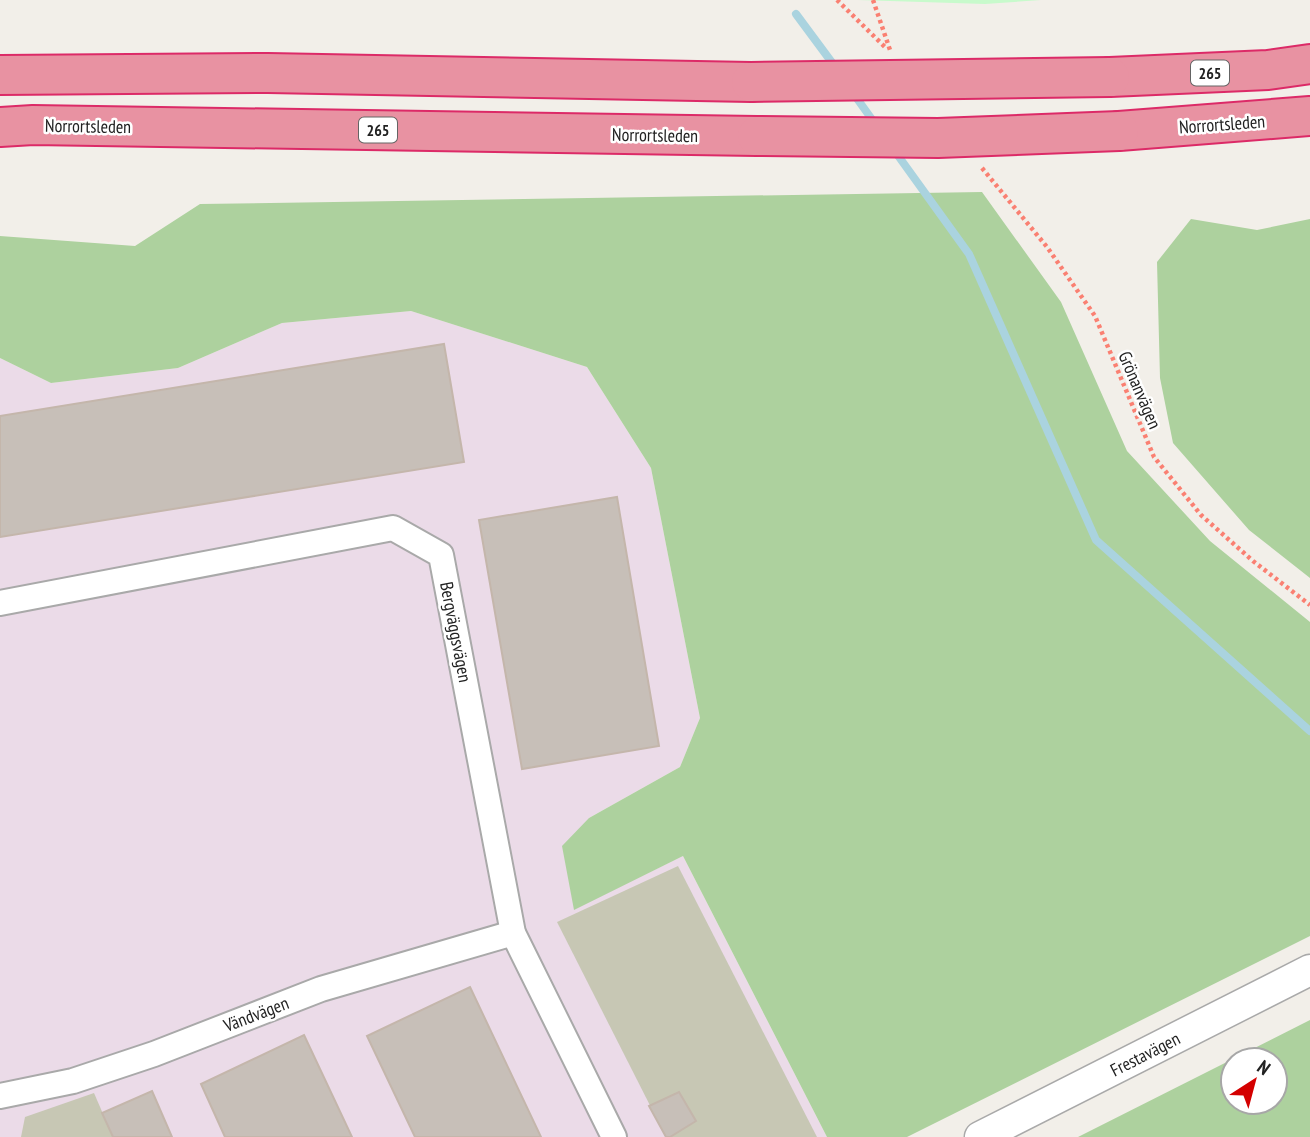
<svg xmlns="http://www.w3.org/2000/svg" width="1310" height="1137" viewBox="0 0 1310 1137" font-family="'PT Sans Narrow',sans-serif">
  <rect width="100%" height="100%" fill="#f2efe9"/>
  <polygon fill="#ebdbe8" points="411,311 587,367 651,468 700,718 680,767 589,818 574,909 683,856 827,1137 0,1137 0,358 51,383 178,368 282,323"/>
  <g fill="#c7c7b4">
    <polygon points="678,866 817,1137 666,1137 557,922"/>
    <polygon points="94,1093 113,1137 21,1137 25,1117"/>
  </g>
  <g fill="#add19e" fill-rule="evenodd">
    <polygon points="982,192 1061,302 1127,451 1210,541 1310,622 1310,936 907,1137 827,1137 683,856 574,910 562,846 589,818 680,767 700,718 651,468 587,367 411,311 282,323 178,368 51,383 0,358 0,236 135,246 200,204"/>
    <polygon points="1191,219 1257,230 1310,219 1310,578 1249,530 1173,443 1160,378 1157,262"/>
    <path d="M 1310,1020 L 1310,1137 L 1078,1137 ZM 1233,1060 L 1275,1060 L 1275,1102 L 1233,1102 Z"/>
  </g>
  <polygon fill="#c8facc" points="858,0 1041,0 985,4"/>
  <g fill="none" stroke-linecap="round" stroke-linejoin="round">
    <g stroke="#aad3df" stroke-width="8">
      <polyline points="796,14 836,68"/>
      <polyline points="853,93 876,125"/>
      <polyline points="894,150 969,254 1096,540 1310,731"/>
    </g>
  </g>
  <g fill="#c7bfb8" stroke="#c4b6ab" stroke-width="2">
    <polygon points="444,344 464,462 0,537 0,416"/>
    <polygon points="617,497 659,746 522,769 479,520"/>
    <polygon points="470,987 541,1137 415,1137 367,1036"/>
    <polygon points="304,1035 352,1137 225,1137 201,1084"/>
    <polygon points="152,1091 172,1137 113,1137 102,1113"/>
    <polygon points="679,1092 696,1121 670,1137 666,1137 649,1106"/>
  </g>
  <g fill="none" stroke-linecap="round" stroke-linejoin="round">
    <defs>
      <g id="minor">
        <polyline points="0,603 393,528 441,555 513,933 614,1137"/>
        <polyline points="0,1096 73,1081 154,1054 321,989 513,933"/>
      </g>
      <polyline id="tertiary" points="980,1137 1310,970"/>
      <g id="motorway">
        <polyline points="0,75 268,73 751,82"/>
        <polyline points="1110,77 1268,70 1310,64"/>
        <polyline points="0,127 33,125 757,136"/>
        <polyline points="1119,131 1310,116"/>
      </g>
    </defs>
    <use href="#minor" stroke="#a9a9a9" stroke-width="28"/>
    <use href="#tertiary" stroke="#a9a9a9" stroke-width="33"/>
    <use href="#motorway" stroke="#dc2a67" stroke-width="42"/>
    <g stroke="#fa8072" stroke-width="4.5" stroke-dasharray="3.5 3.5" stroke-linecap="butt">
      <polyline points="837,0 886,48"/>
      <polyline points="873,0 890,50"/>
      <polyline points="982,168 1047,247 1095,316 1154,457 1201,515 1253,561 1310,605"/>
    </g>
    <use href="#minor" stroke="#fff" stroke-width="24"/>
    <use href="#tertiary" stroke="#fff" stroke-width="30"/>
    <use href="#motorway" stroke="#e892a2" stroke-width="38"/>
    <defs>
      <g id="motorway-bridge">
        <polyline points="751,82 1110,77"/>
        <polyline points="757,136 938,138 1119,131"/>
      </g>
    </defs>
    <use href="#motorway-bridge" stroke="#dc2a67" stroke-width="42" stroke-linecap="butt"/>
    <use href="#motorway-bridge" stroke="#e892a2" stroke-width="38"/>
  </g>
  <g text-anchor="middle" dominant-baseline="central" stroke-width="5" stroke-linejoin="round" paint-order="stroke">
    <g fill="#fff" stroke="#646464" stroke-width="2">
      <rect x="1191" y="60.5" width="38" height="25" rx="5"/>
      <rect x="359" y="117.5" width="38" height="25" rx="5"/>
    </g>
    <g font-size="16" font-weight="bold" fill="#222">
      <text x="1210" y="73">265</text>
      <text x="378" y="130">265</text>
    </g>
    <g font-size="18" fill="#222" stroke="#fff">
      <text transform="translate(1222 124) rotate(-4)">Norrortsleden</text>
      <text transform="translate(88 126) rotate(1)">Norrortsleden</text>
      <text transform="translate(655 135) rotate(1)">Norrortsleden</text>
      <text transform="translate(1140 390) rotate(67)">Grönanvägen</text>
      <text transform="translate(456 632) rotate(79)">Bergväggsvägen</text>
      <text transform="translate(256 1014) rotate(-21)">Vändvägen</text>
      <text transform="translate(1145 1054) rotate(-27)">Frestavägen</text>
    </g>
  </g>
  <g transform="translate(1254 1081) rotate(36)"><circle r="33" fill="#ffffff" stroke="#a7a7a7" stroke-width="2"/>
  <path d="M0-5L12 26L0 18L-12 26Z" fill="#d40000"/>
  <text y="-10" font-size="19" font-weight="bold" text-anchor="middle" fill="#222222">N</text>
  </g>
</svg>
